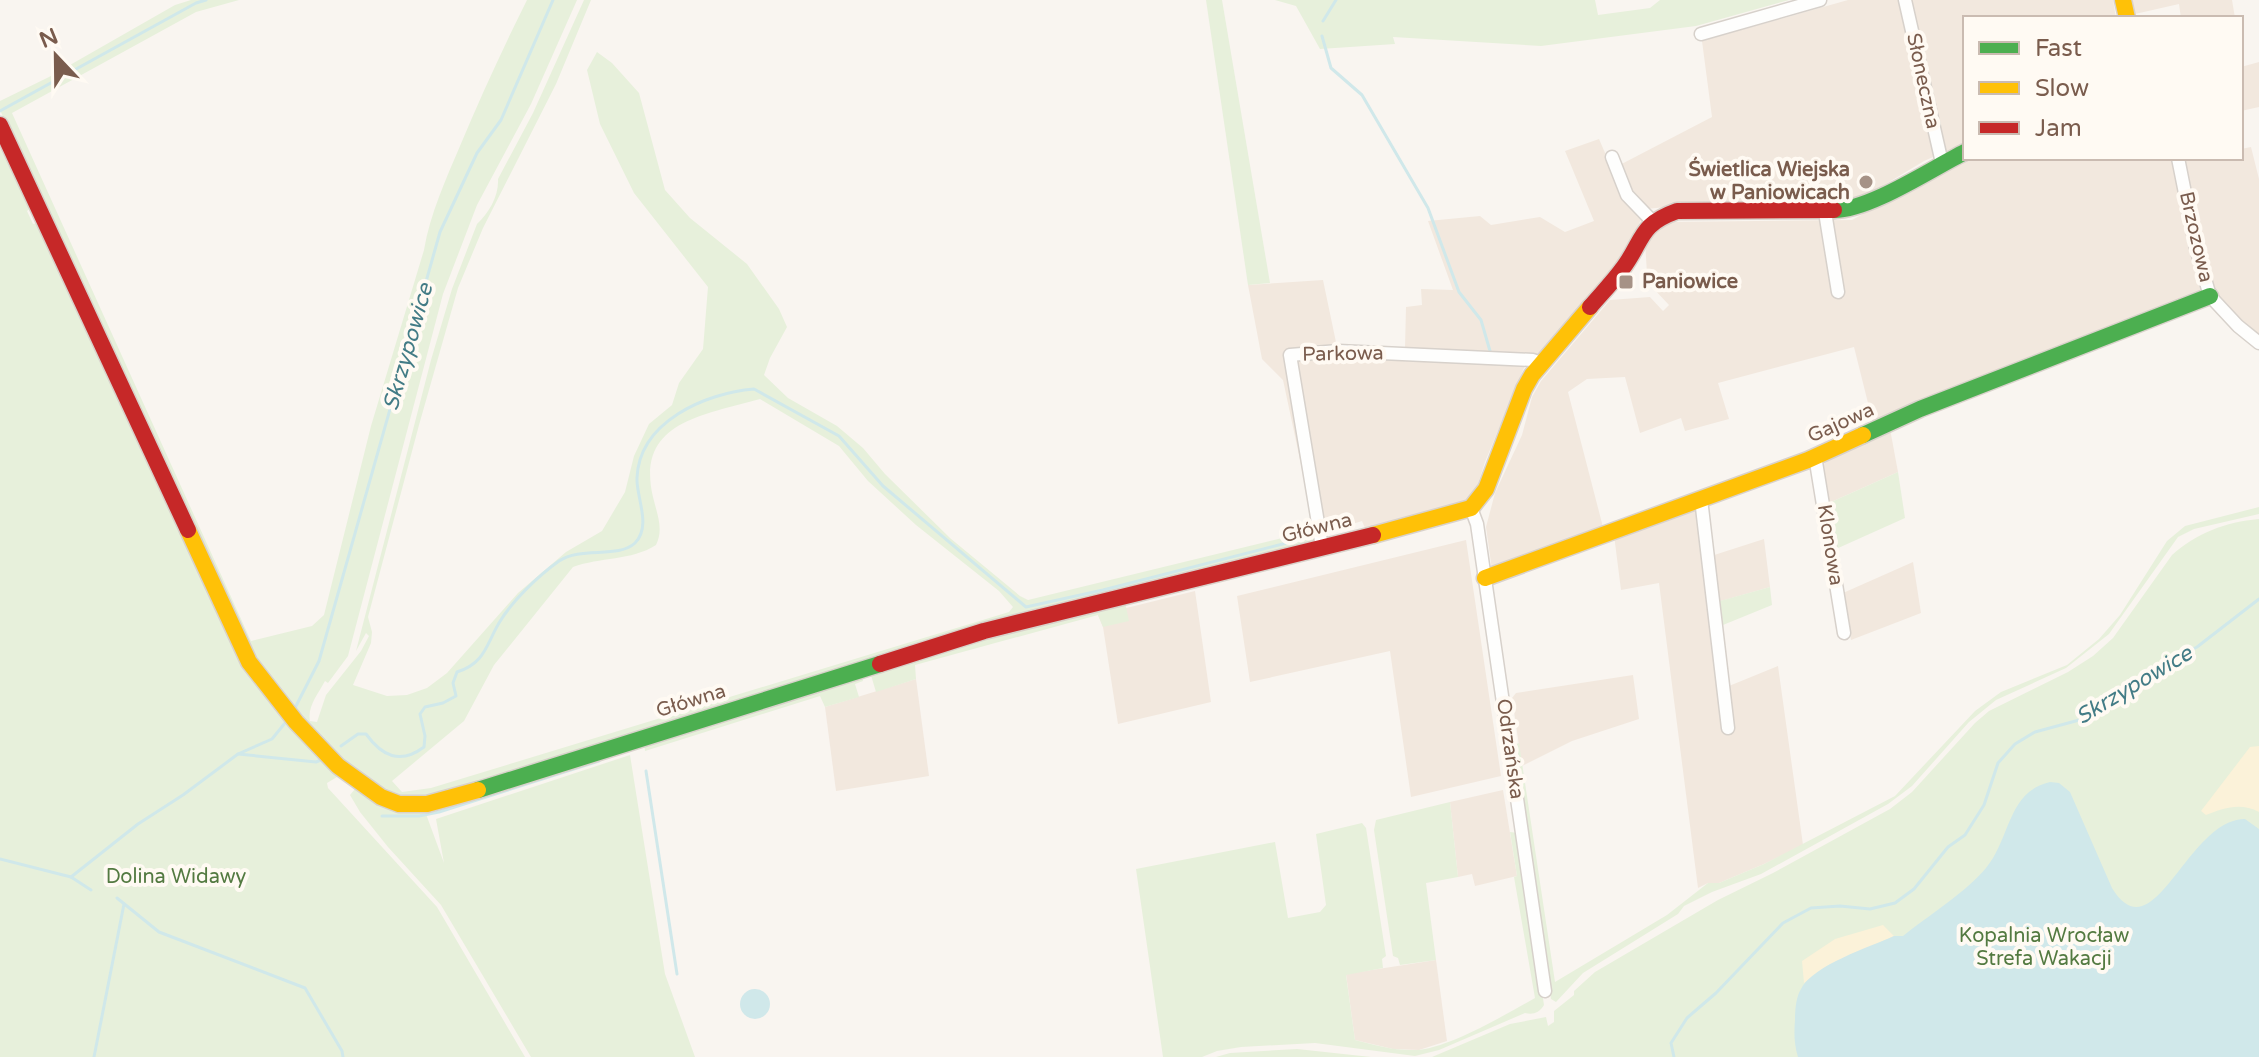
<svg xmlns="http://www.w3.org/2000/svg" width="2259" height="1057" viewBox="0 0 2259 1057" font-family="'Varela Round',sans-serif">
  <rect width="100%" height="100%" fill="#f9f5f0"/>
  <g fill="#f2e8de">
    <polygon points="1848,0 2113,0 2116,18 1965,18 1965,143 1924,161 1876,190 1843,204 1824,208 1717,202 1646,209 1622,260 1544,350 1526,363 1485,462 1477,487 1468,502 1454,508 1365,528 1362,521 1324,533 1315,530 1283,380 1262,359 1248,285 1323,280 1337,347 1405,348 1406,307 1422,305 1421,289 1453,290 1428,221 1480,216 1491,225 1540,217 1565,232 1594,221 1565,151 1599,139 1612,169 1712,117 1702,41"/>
    <polygon points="2131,0 2232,0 2235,18 2181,18 2179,4 2135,14"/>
    <polygon points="2259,62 2259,107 2241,111 2241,67"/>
    <polygon points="2251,147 2259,179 2259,336 2217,299 2209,283 2182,158 2241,158 2241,149"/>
    <polygon points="1971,158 2174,158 2203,293 1874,427 1854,347 1718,383 1729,419 1685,431 1681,418 1640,433 1625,377 1587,379 1568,392 1604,531 1492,570 1486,527 1495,493 1522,435 1532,397 1541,381 1610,300 1650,297 1663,311 1669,305 1653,288 1647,273 1645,242 1652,229 1664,222 1852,220 1936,174"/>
    <polygon points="1890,429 1898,472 1829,503 1823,469 1826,457"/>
    <polygon points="1701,501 1708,557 1764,539 1770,587 1714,603 1729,686 1778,666 1803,845 1764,864 1719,883 1708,883 1698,888 1659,583 1621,590 1614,535"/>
    <polygon points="1466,540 1501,776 1411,797 1390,651 1250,682 1237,596"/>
    <polygon points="1913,562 1921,613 1851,640 1843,593"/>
    <polygon points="1195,591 1211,702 1118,724 1103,627 1098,615"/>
    <polygon points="1633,675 1639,719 1572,741 1522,766 1512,698 1516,693"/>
    <polygon points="916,679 929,776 836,791 825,707"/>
    <polygon points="1503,790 1517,876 1475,886 1472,874 1458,877 1450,802"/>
    <polygon points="1436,960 1447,1041 1419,1050 1393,1049 1355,1040 1346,974"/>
  </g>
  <g fill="#e7f0db" fill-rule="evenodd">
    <path d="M 191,0 L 239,0 L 196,12 L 12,113 L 251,641 L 312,626 L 324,615 L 371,426 L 424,250 C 430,214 446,179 460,146 C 481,96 503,48 527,0 L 577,0 L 531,104 L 477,205 L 443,294 L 348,656 L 328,683 L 325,681 C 318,694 307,707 310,721 L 317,722 L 326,695 L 361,651 L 369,636 L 366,633 L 356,651 L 431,360 L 452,289 L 477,224 C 489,213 499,196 498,179 L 533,113 L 584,0 L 591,0 L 556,84 L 483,228 L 458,288 L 419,425 L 368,617 L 372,632 L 371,643 L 353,685 L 387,696 L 407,695 L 427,688 L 447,673 L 518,593 L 566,552 L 602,531 L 625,492 L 634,456 L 649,424 L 672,405 L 679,383 L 703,349 L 708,287 L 634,193 L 600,124 L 587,70 L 597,52 L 612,63 L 639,93 L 665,190 L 690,218 L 747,264 L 779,309 L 787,327 L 770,358 L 764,375 L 788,398 L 837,426 L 863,448 L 885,474 L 950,538 L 1020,596 L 1028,600 L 1315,530 L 1317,542 L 1012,618 L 441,798 L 408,800 L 339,772 L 337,777 L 327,783 L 328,788 L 437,907 L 525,1057 L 0,1057 L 0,148 L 30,208 L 27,211 L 33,224 L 41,222 L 57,236 L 0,110 L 0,101 L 49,77 L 175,5 ZM 760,399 L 839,446 L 868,481 L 916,525 L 999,591 L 1013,607 L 1009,612 L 431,788 L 402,792 L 392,781 L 464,721 L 494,665 L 573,567 C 600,557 631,561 656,545 C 664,529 657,514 653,497 C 635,421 705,415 760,399 Z"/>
    <polygon points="1206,0 1222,0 1270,283 1248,285"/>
    <polygon points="1275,0 1595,0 1598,15 1650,8 1660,0 1789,0 1696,26 1541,46 1393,37 1395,44 1320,49 1296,6"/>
    <polygon points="1898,472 1905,518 1836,549 1829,503"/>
    <polygon points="2259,507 2259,514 2194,529 2178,537 2109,634 2066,668 1996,700 1969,722 1912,786 1888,804 1761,874 1712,892 1684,906 1678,914 1583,973 1556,1002 1551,999 1512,746 1519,743 1555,982 1667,915 1708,883 1719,883 1764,864 1895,796 1975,711 2001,692 2067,665 2099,639 2120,615 2167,541 2185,526"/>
    <path d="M 2259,519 L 2259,1057 L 1432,1057 L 1510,1024 L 1546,1017 L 1548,1026 L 1554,1022 L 1554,1011 L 1574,995 L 1574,991 L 1595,972 L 1718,900 L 1773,873 L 1890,809 L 1912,792 L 1975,723 L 1989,711 L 2068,672 L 2093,656 L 2113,638 L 2172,555 C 2197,533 2225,522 2259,519 Z"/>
    <polygon points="1770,587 1772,605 1723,625 1720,601"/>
    <polygon points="1125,602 1129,621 1103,627 1098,615 915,665 916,679 876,692 870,672 986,634"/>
    <polygon points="862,677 863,681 855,684 859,697 825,707 820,696 645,751 644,741"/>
    <polygon points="630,755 665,974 695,1057 531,1057 441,905 388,847 360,812 350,795 355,789 426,814 444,863 436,819"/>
    <polygon points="1450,802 1458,877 1426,883 1436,960 1400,965 1398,958 1393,956 1374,830 1376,820"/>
    <path d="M 1362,823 L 1366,828 L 1386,956 L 1382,959 L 1383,968 L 1346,975 L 1355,1040 C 1375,1045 1395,1051 1416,1050 C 1448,1049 1506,1014 1535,998 L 1514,877 L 1517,876 L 1510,832 L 1518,833 L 1544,1005 C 1539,1013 1533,1015 1525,1013 L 1439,1050 L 1415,1056 L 1315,1043 L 1241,1047 L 1217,1051 L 1202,1057 L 1163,1057 L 1136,869 L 1275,842 L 1288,918 L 1320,912 L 1326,905 L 1316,834 Z"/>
    <polygon points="1297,1049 1371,1057 1216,1057 1230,1053"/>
  </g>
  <g fill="#fbf2d9">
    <path d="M 2259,746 L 2259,812 C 2241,802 2223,808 2206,815 L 2201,811 L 2250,747 Z"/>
    <polygon points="1883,925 1894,936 1827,966 1804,983 1802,961 1835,939"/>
  </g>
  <g fill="#d0e8ea">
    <path d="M 2050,782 L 2059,783 L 2070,792 L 2112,888 C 2154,956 2187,819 2245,819 L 2259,829 L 2259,1057 L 1798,1057 C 1794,1044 1794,1033 1795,1020 C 1795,1010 1796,997 1801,989 C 1813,965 1870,947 1894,936 L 1903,936 C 1928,916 1966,892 1986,868 C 2011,838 2007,792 2050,782 Z"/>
    <circle cx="755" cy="1004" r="15"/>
  </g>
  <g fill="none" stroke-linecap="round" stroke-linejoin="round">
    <g stroke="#d0e8ea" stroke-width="3">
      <polyline points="1323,21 1336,0"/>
      <polyline points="1322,36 1331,68 1362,95 1428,208 1459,292 1481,320 1490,351"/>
      <polyline points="0,111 196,3 206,0"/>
      <polyline points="295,708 319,661 440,232 477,153 501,120 553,0"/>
      <path d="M 341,746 L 358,734 L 366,734 C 382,756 400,765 424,747 L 425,736 L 420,714 L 425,707 L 443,703 L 456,696 L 453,683 L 457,672 C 485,663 486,645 499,623 C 512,601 538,576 559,561 C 581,546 618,559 635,543 C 652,526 636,497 637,478 C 639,422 705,393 754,389 L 839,436 L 883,486 L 1026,607 L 1103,590 L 1314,536"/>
      <polyline points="238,754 316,762 321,760"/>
      <polyline points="646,771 677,974"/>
      <polyline points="382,816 419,816 439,812 599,761"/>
      <polyline points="0,859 71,877 91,890"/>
      <polyline points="71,877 138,824 183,795 238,754 272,739 285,723"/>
      <polyline points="117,898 159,932 305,988 342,1051 343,1057"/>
      <polyline points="94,1057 124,904"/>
      <polyline points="1674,1057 1671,1043 1687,1018 1716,993 1783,923 1811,908 1840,906 1870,909 1895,903 1914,889 1948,847 1965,835 1984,805 1998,763 2015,744 2035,732 2083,719 2139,679 2197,647 2259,599"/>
    </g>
    <defs>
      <g id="street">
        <polyline points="1905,0 1942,163"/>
        <polyline points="1701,34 1820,0"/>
        <polyline points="1612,157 1627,195 1653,222"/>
        <polyline points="2178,158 2196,248 2210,296 2238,326 2259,343"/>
        <polyline points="1825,212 1838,292"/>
        <polyline points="1815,456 1844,633"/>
        <polyline points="1701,499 1728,728"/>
        <polyline points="1471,508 1477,524 1545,991"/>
        <polyline points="1322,547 1290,355 1338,351 1533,360 1541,363"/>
      </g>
      <g id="fast">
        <path d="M 1834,210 C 1870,210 1931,169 1965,152"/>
        <polyline points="1863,435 1920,409 2210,296"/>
        <polyline points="478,790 880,664"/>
      </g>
      <g id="slow">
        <polyline points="2123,0 2127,18"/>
        <polyline points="188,530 249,662 296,722 338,766 381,797 399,804 427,804 478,790"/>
        <polyline points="1373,535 1471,508 1486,489 1524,389 1532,375 1590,307"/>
        <polyline points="1485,578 1808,460 1863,435"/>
      </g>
      <g id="jam">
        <polyline points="0,125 188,530"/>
        <path d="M 1590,307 C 1601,294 1613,282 1623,268 C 1644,240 1638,225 1677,211 L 1834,210"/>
        <polyline points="880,664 984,631 1373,535"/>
      </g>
    </defs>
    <use href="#street" stroke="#d7d1cb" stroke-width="15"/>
    <use href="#fast" stroke="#d9d2cb" stroke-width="19"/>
    <use href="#slow" stroke="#d9d2cb" stroke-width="19"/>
    <use href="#jam" stroke="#d9d2cb" stroke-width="19"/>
    <use href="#street" stroke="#fefefd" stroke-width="12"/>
    <use href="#fast" stroke="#4caf50" stroke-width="16"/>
    <use href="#slow" stroke="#ffc107" stroke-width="16"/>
    <use href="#jam" stroke="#c62828" stroke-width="16"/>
  </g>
  <g fill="#a69286" stroke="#fffaf3" stroke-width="3">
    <circle cx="1866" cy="182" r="8"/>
    <rect x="1618" y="274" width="16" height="16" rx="4"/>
  </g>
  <g text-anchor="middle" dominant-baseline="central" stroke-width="8" stroke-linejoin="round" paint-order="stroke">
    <g font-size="20" fill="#7a5c4d" stroke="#fffaf3">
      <text transform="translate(1923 81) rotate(78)">Słoneczna</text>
      <text transform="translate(2196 237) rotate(77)">Brzozowa</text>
      <text transform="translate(1343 354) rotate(-1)">Parkowa</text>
      <text transform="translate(1841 423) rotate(-24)">Gajowa</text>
      <text transform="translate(1317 528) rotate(-14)">Główna</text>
      <text transform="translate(1830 545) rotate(81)">Klonowa</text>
      <text transform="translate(691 701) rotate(-17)">Główna</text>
      <text transform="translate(1510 749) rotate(82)">Odrzańska</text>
    </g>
    <g font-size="20" font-weight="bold" fill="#7a5c4d" stroke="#fffaf3" text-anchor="end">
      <text x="1850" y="170">Świetlica Wiejska<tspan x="1850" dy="23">w Paniowicach</tspan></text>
      <text x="1642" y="282" text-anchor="start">Paniowice</text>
    </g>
    <g font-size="20" fill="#537a41" stroke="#fffaf3">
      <text x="176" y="877">Dolina Widawy</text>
      <text x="2044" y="936">Kopalnia Wrocław<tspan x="2044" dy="23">Strefa Wakacji</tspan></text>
    </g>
    <g font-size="22" font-style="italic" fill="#437c86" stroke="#fffaf3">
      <text transform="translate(408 347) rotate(-74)">Skrzypowice</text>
      <text transform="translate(2134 685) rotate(-31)">Skrzypowice</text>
    </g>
  </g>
  <rect x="1963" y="16" width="280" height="144" fill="#fffaf3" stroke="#cabbb1" stroke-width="2"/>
  <rect x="1979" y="42" width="40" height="12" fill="#4caf50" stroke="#cabbb1" stroke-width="2"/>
  <text x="2035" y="56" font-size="24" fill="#7a5c4d">Fast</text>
  <rect x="1979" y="82" width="40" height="12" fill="#ffc107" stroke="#cabbb1" stroke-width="2"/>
  <text x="2035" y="96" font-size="24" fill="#7a5c4d">Slow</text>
  <rect x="1979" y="122" width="40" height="12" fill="#c62828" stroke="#cabbb1" stroke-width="2"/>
  <text x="2035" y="136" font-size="24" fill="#7a5c4d">Jam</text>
  <g transform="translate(56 56) rotate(338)" stroke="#fffaf3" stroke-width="6" paint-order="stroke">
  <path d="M0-6L14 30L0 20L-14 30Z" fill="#7a5c4d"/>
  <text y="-12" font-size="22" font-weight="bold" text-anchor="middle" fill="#7a5c4d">N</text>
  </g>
</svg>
